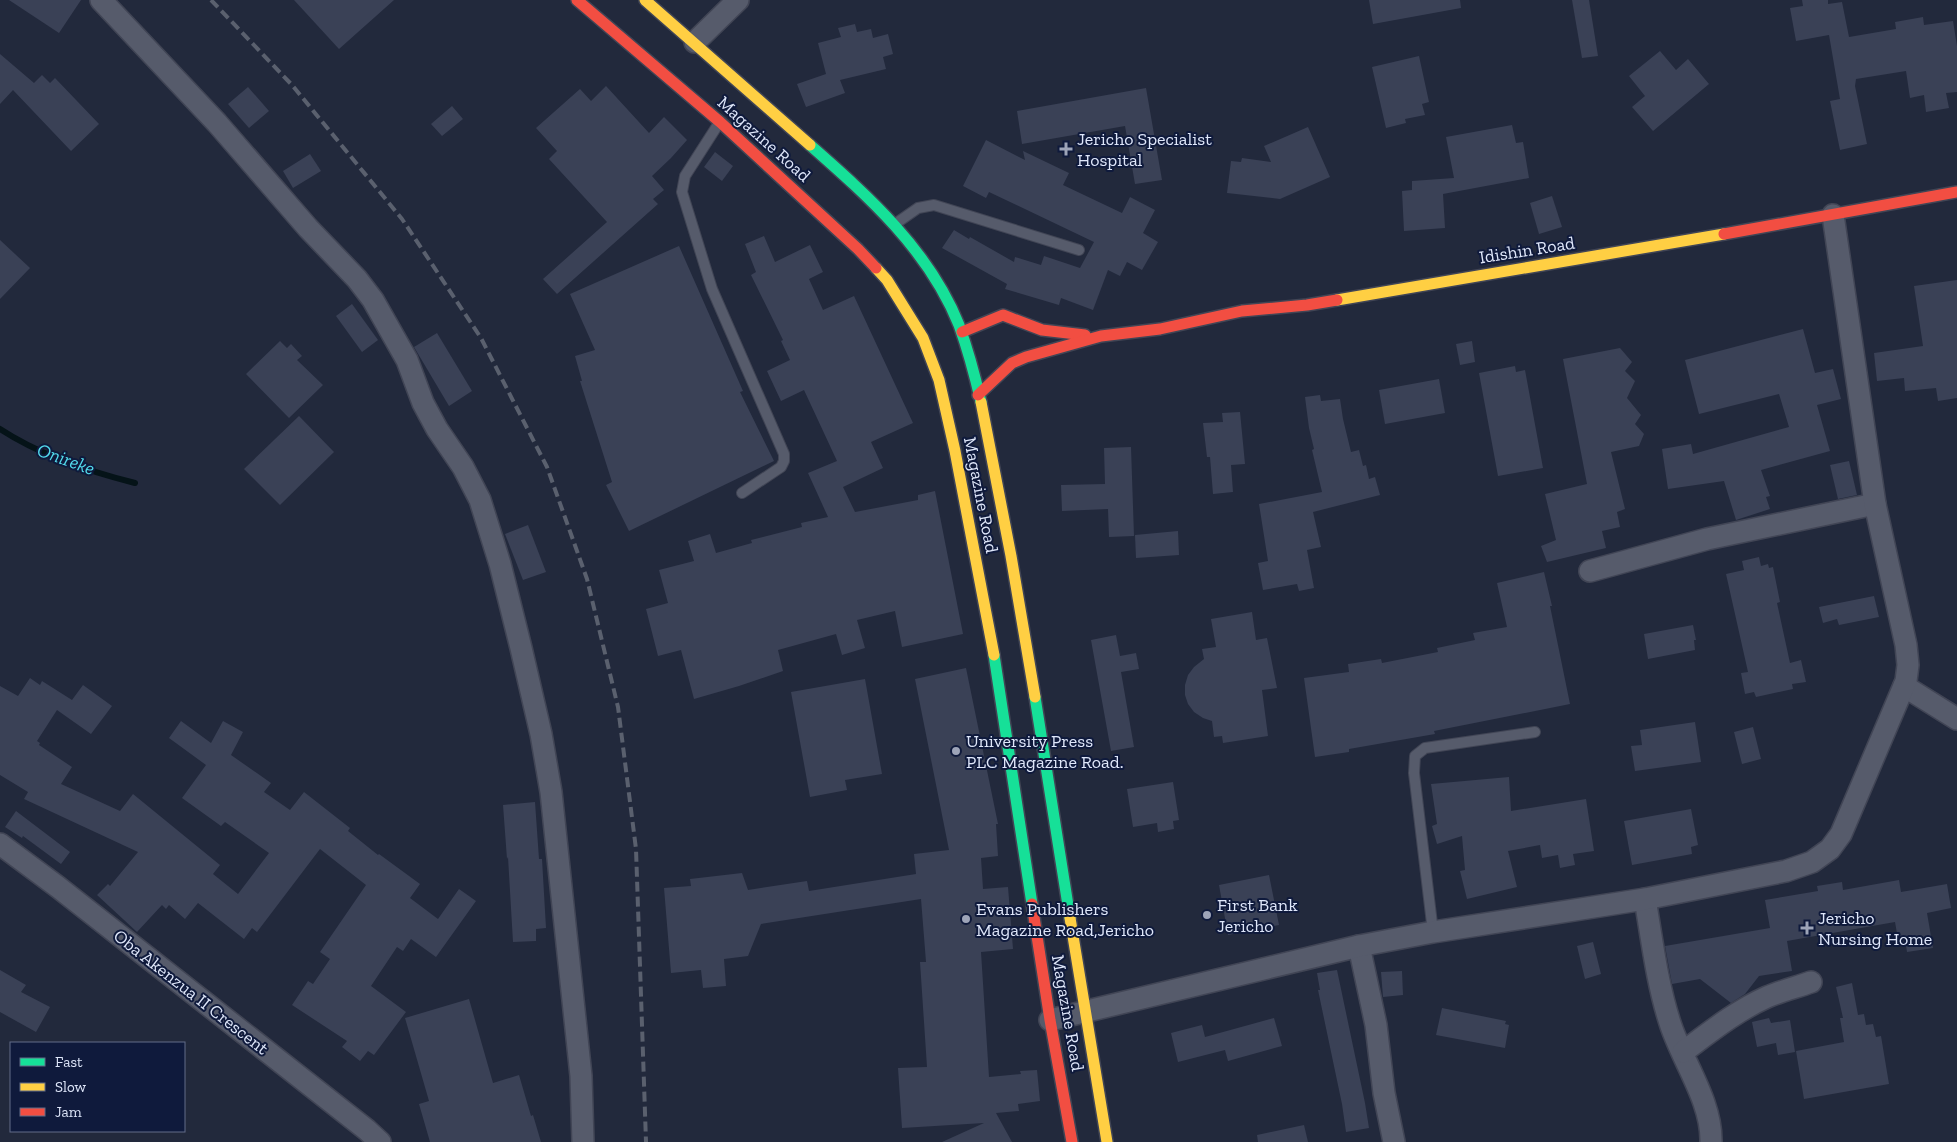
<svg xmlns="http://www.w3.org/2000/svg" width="1957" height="1142" viewBox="0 0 1957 1142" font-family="'Zilla Slab',serif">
  <rect width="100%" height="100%" fill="#22293c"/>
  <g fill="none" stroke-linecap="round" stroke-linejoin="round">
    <path stroke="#051318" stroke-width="6" d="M 0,429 C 38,454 91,472 135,483"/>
  </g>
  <g fill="#3a4156">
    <polygon points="9,0 81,0 59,33"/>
    <polygon points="294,0 394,0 339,49"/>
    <polygon points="1369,0 1460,0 1461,8 1373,24"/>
    <polygon points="1572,0 1589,0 1598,56 1582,58"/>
    <polygon points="1802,0 1828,0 1828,4 1842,2 1849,37 1896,29 1895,22 1923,17 1924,25 1953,21 1957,46 1957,92 1946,93 1949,108 1926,112 1924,95 1910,98 1906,71 1856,79 1855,86 1867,144 1840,150 1830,101 1840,99 1829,35 1796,41 1790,8 1803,6"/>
    <polygon points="855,24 857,32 871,29 873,38 888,34 893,54 883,57 886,69 840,80 845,93 806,107 797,84 826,74 818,43 841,37 838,28"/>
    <polygon points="1660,51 1676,70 1688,59 1709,84 1653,131 1632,107 1645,96 1629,76"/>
    <polygon points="0,54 34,83 42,75 50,83 55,78 99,124 71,151 13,90 0,104"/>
    <polygon points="1419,56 1429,102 1422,104 1425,115 1405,119 1406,123 1386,128 1372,67"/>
    <polygon points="606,86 649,133 664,117 687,140 671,158 652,176 664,190 653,199 658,204 557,294 543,279 607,222 549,159 557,151 536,128 580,89 591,101"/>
    <polygon points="248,87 269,111 249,128 228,104"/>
    <polygon points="1146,88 1162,180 1135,184 1125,126 1022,144 1017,111"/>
    <polygon points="452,106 463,119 442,136 431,124"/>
    <polygon points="1512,125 1516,143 1523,142 1529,178 1443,194 1445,228 1404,231 1402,191 1412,190 1412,181 1454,178 1446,137"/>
    <polygon points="1308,127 1330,177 1280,199 1227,193 1231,161 1241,162 1242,158 1271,162 1264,146"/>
    <polygon points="986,140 1025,160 1023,151 1069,173 1063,185 1122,213 1130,197 1155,210 1143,233 1158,242 1142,270 1127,262 1120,276 1108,270 1093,310 1061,298 1059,305 1005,289 1007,284 942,248 954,230 969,239 970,237 1014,262 1015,257 1041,265 1044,256 1080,268 1094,242 989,192 986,198 963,186"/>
    <polygon points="715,152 733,166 722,181 704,167"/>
    <polygon points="310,154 321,171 293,188 283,171"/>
    <polygon points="1552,196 1562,227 1539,234 1530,203"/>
    <polygon points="764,236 775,262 810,245 823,272 809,279 823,310 854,296 913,423 871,442 883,468 843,487 855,512 918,500 918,495 935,491 963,634 902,647 895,611 857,620 865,648 842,655 836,634 778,650 783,671 739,686 694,699 681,650 658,656 646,609 668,603 659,570 694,561 688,541 710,534 716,553 752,543 751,540 802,527 801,523 828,517 808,473 837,461 804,390 781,401 767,371 790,360 781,341 783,340 751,275 756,272 745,244"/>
    <polygon points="0,240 30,268 0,299"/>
    <polygon points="679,246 743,391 740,392 774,461 629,531 606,485 612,482 580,381 582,381 575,356 595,350 570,294"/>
    <polygon points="1957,280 1957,398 1938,401 1936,388 1905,391 1904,378 1877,381 1874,353 1923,346 1914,286"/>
    <polygon points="352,304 378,340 362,352 336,316"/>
    <polygon points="1803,329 1815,373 1833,369 1841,399 1817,405 1830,451 1761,470 1770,496 1766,497 1770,509 1736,520 1724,481 1668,489 1662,449 1691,444 1693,454 1789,427 1779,394 1699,414 1685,360"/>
    <polygon points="437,333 472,391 449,406 414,347"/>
    <polygon points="280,341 287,348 291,344 302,356 297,360 323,385 289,418 246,374"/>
    <polygon points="1472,341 1475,362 1460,365 1456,344"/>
    <polygon points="1620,348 1632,362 1625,371 1635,381 1627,398 1641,415 1635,424 1644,434 1639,446 1611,452 1625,509 1617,512 1620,527 1602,531 1606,548 1547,562 1541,546 1556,540 1545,494 1587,484 1563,359"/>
    <polygon points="1515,366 1516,372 1525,370 1543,468 1498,476 1479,373"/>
    <polygon points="1439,379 1445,413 1385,424 1379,390"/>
    <polygon points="1320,395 1321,401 1340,399 1343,419 1351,452 1359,450 1363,466 1366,465 1369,479 1375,477 1380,495 1313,512 1321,547 1307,550 1314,588 1299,591 1297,584 1263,590 1258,563 1268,561 1259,504 1322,492 1312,450 1314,449 1309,428 1305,397"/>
    <polygon points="1240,412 1245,464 1231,465 1233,492 1213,494 1210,457 1207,457 1203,423 1223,422 1222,413"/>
    <polygon points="299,416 334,452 280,505 244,469"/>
    <polygon points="1131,447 1134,536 1109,537 1108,509 1062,511 1061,485 1105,484 1104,448"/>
    <polygon points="1849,461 1857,495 1838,499 1830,465"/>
    <polygon points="528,525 546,572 523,580 505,534"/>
    <polygon points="1178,531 1179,555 1136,558 1135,535"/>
    <polygon points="1759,557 1761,566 1768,564 1769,568 1773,567 1780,602 1777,603 1790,663 1801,660 1806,682 1792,684 1793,689 1756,697 1754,692 1745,694 1741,673 1748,672 1726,574 1744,570 1742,561"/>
    <polygon points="1544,572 1552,606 1550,606 1570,704 1434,731 1435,734 1349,749 1349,752 1315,757 1304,678 1349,672 1348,664 1381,659 1382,663 1438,652 1437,648 1475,640 1473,633 1507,627 1497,583"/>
    <polygon points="1874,596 1879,617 1839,625 1837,619 1823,623 1819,607"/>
    <polygon points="1252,612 1256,640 1267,638 1277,688 1262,690 1268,736 1223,743 1222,736 1214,737 1212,721 1203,718 1194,712 1188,704 1185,695 1185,685 1188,675 1194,667 1204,659 1202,649 1216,647 1211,619"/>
    <polygon points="1693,625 1696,640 1694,640 1695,650 1648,659 1644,634"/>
    <polygon points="1116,635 1120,656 1136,653 1139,669 1121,672 1134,747 1111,751 1091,640"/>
    <polygon points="966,668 998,824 996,824 998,856 981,858 983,889 1008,887 1013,949 981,952 989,1077 1021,1074 1020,1071 1037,1070 1040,1101 1018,1104 1019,1111 996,1113 1012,1142 942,1142 984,1123 902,1128 898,1068 927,1067 920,962 926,962 921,899 761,924 748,956 724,959 726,986 703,988 701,970 671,973 664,888 691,886 690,879 742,873 748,890 807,881 809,891 916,874 914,854 949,850 915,679"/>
    <polygon points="30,678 40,685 42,681 72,700 83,685 112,706 91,734 57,710 37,741 40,743 39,745 72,767 61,784 120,811 133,794 220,865 213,874 238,894 269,853 225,822 221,826 182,798 206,765 169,738 181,721 211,743 223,721 243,732 231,755 271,783 264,792 290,810 304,792 350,828 348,831 378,855 379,854 420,884 410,898 438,919 459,889 476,901 436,957 411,939 403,951 397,947 371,986 406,1012 374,1055 368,1051 360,1061 342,1047 347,1041 292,1005 308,981 313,984 330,959 320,952 366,885 320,849 257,932 252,928 244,939 198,903 185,919 169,905 166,909 162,905 137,932 97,895 108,884 110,886 138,852 24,799 28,792 0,775 0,686 18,696"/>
    <polygon points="865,679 882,774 845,780 847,790 810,797 791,692"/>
    <polygon points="1695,722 1701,762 1635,771 1631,746 1642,745 1640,730"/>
    <polygon points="1753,727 1761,759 1742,764 1734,732"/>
    <polygon points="1509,777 1511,811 1586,799 1594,851 1573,854 1575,865 1560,868 1558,855 1542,858 1540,845 1508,851 1517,887 1467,899 1460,871 1465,870 1462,836 1437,844 1432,826 1437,824 1431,784"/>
    <polygon points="1173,782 1179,820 1173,821 1174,829 1158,832 1157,823 1133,827 1127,789"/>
    <polygon points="535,802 539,859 542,859 546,928 536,929 536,941 513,942 508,857 507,859 503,805"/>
    <polygon points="1691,809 1698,845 1691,847 1692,854 1632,865 1624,821"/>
    <polygon points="16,811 70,852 61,864 23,836 22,838 5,827"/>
    <polygon points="1269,875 1279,925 1228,935 1219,885"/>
    <polygon points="1899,880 1901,892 1947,884 1951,908 1927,913 1933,948 1907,952 1905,938 1898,939 1895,922 1787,941 1792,971 1759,976 1745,994 1731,1003 1700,979 1672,984 1665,946 1770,928 1765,900 1818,891 1817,886 1842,882 1843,890"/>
    <polygon points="1593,942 1601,974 1585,979 1577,946"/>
    <polygon points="0,970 26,985 21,992 50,1007 36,1032 0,1012"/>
    <polygon points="1337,970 1365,1103 1369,1128 1346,1132 1342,1104 1318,990 1320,990 1317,973"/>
    <polygon points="1402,971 1403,995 1383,997 1381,972"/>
    <polygon points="1852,983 1858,1015 1864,1014 1866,1025 1873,1024 1876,1037 1881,1036 1889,1084 1804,1099 1796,1051 1844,1042 1840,1018 1843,1018 1836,987"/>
    <polygon points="469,999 493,1083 519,1075 531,1116 533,1115 541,1142 430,1142 419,1104 429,1101 405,1018"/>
    <polygon points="1442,1008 1506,1021 1505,1024 1509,1025 1505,1048 1436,1035"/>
    <polygon points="1274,1018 1282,1046 1228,1061 1225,1050 1178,1062 1171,1033 1202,1025 1205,1037"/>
    <polygon points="1769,1018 1771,1023 1790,1020 1795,1052 1778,1055 1776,1043 1757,1047 1752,1022"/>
    <polygon points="1304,1125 1308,1142 1258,1142 1257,1135"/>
  </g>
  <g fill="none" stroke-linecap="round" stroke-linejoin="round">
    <defs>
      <g id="lane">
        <polyline points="719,123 685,176 682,192 712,289 784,454 784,461 781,467 742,493"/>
        <polyline points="895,224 918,208 934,205 1079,250"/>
        <polyline points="1433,932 1414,773 1415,756 1425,748 1535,732"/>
      </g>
      <g id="street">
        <polyline points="101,0 217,123 308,228 357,279 373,300 407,360 423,403 437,429 463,467 480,500 500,564 521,648 541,734 551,792 581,1076 583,1142"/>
        <polyline points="695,42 738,0"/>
        <polyline points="1590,571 1707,539 1875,504"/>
        <polyline points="1904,686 1957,719"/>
        <polyline points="0,844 58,887 367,1130 380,1142"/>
        <path d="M 1645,899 C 1652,940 1657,983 1670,1023 C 1682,1061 1712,1101 1711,1142"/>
        <polyline points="1359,946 1376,1025 1384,1093 1394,1142"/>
        <polyline points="1050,1020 1359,946 1433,932 1645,899 1786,871 1812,862 1830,849 1841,834 1906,681 1908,665 1906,645 1875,504 1833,215"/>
        <path d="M 1683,1052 C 1710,1032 1736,1011 1767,997 C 1781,991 1797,987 1811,982"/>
      </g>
      <g id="fast">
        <path d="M 810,145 C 869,197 929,250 959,325 C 968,350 975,376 981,402"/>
        <polyline points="994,655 1032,904"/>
        <polyline points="1035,697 1070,918"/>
      </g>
      <g id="slow">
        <polyline points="645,0 810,145"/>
        <polyline points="876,268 887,280 923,338 939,380 955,451 994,655"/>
        <polyline points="1337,300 1724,234"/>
        <polyline points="981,402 1011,556 1035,697"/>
        <polyline points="1070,918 1107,1142"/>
      </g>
      <g id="jam">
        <polyline points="577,0 720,122 858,249 876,268"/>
        <polyline points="1724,234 1957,192"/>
        <polyline points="962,332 1003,315 1042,330 1085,335"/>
        <polyline points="978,395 1012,363 1026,357 1101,336 1160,329 1242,311 1307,305 1337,300"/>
        <polyline points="1032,904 1050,1020 1072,1142"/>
      </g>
    </defs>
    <use href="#lane" stroke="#414555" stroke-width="12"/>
    <use href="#street" stroke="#414555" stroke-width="24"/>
    <use href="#fast" stroke="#414555" stroke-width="14"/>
    <use href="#slow" stroke="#414555" stroke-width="14"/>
    <use href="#jam" stroke="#414555" stroke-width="14"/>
    <use href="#lane" stroke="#565b6b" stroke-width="10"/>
    <use href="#street" stroke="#565b6b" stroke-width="21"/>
    <use href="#fast" stroke="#16e098" stroke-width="11"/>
    <use href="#slow" stroke="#ffcf43" stroke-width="11"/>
    <use href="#jam" stroke="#f24e42" stroke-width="11"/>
    <polyline stroke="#5a606e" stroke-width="4" stroke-dasharray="10 5" stroke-linecap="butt" points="211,0 292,85 402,219 481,338 547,467 587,579 618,707 636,849 646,1142"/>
  </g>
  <g fill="#9da4b8" stroke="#0f1a3c" stroke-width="2">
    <path d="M1063.5 141.5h5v5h5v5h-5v5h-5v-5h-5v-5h5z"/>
    <circle cx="956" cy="751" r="5"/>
    <circle cx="1207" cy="915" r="5"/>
    <circle cx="966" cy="919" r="5"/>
    <path d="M1804.5 920.5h5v5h5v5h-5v5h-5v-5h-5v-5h5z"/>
  </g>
  <g text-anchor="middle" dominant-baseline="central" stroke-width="4" stroke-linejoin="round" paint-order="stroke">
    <g font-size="18" fill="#dfe7fa" stroke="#0f1a3c">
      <text transform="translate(764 139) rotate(42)">Magazine Road</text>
      <text transform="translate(1527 250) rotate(-9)">Idishin Road</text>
      <text transform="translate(981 495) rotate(79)">Magazine Road</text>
      <text transform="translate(191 992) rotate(38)">Oba Akenzua II Crescent</text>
      <text transform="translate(1068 1013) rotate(80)">Magazine Road</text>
    </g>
    <g font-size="18" fill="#dfe7fa" stroke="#0f1a3c" text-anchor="start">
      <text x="1077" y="139">Jericho Specialist<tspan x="1077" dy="21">Hospital</tspan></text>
      <text x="966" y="741">University Press<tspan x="966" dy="21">PLC Magazine Road.</tspan></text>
      <text x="1217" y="905">First Bank<tspan x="1217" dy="21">Jericho</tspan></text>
      <text x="976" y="909">Evans Publishers<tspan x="976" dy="21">Magazine Road,Jericho</tspan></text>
      <text x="1818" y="918">Jericho<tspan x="1818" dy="21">Nursing Home</tspan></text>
    </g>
    <g font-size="19" font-style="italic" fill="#53dbed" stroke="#0f1a3c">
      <text transform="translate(66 459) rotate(20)">Onireke</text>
    </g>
  </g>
  <rect x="10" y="1042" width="175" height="90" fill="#0f1a3c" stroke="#626c88"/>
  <rect x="20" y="1058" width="25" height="8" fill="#16e098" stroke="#626c88"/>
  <text x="55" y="1067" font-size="15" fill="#dfe7fa">Fast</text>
  <rect x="20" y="1083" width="25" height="8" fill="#ffcf43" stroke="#626c88"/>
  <text x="55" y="1092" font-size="15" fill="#dfe7fa">Slow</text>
  <rect x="20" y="1108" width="25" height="8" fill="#f24e42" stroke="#626c88"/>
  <text x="55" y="1117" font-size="15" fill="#dfe7fa">Jam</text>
</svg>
